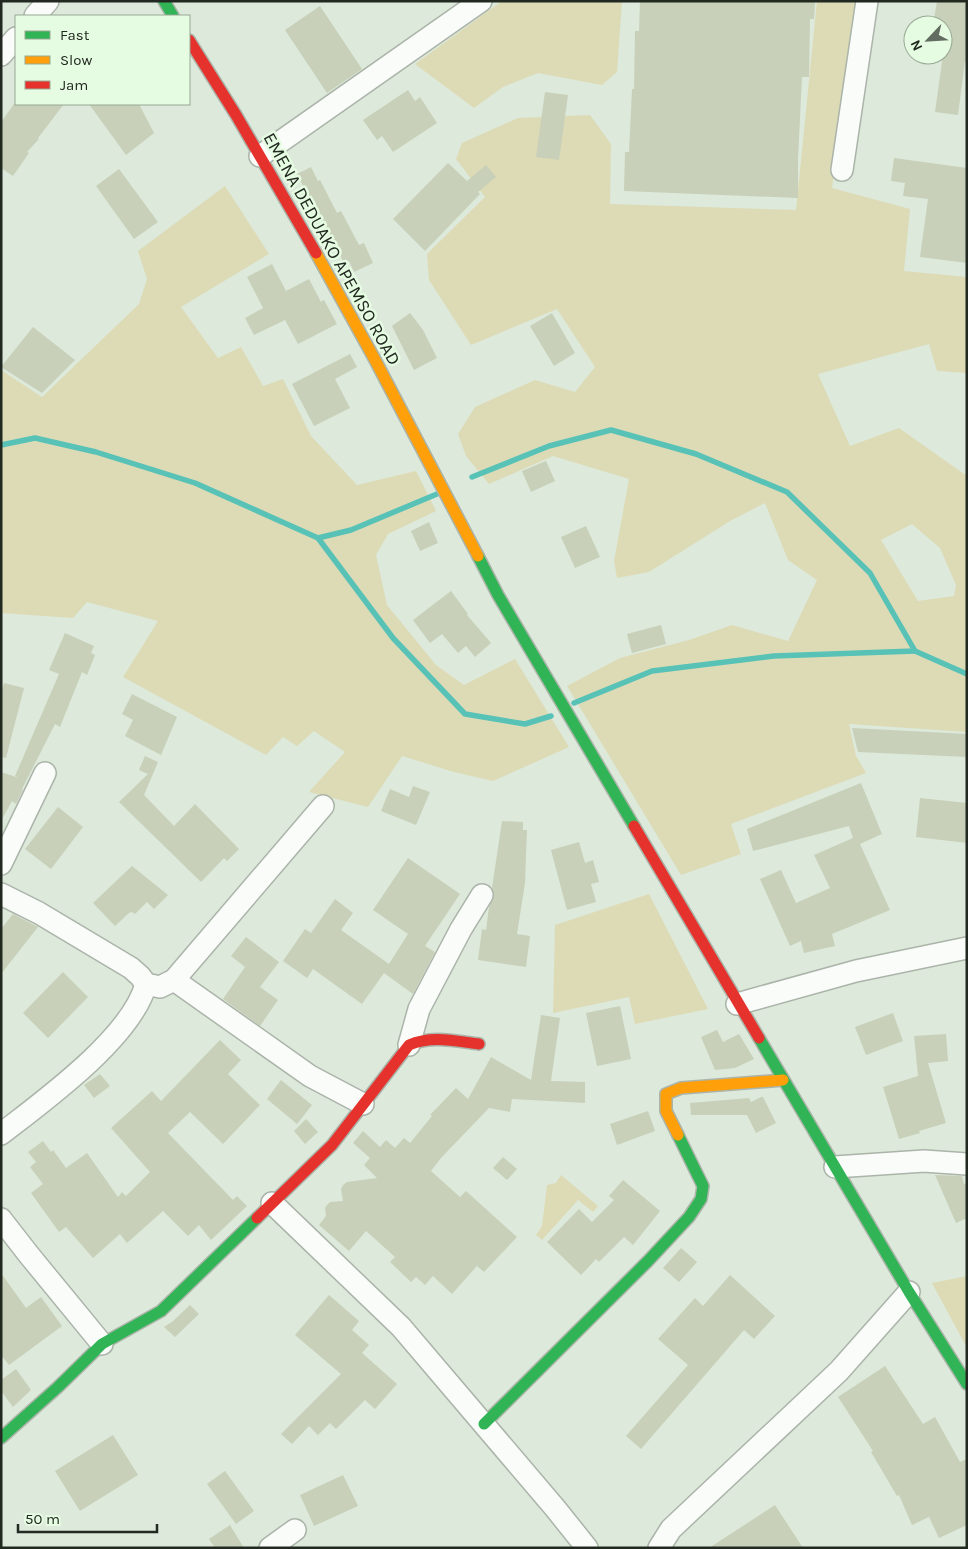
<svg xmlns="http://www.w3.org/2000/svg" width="968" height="1549" viewBox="0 0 968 1549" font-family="Karla,sans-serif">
  <rect width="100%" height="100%" fill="#dde9db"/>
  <g fill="#dddbb6" fill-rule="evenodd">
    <polygon points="502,1 622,1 617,72 602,85 538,73 503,87 474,108 415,64"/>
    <path d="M 817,1 L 856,1 L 832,188 L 910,209 L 904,271 L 967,277 L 967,373 L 937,371 L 929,344 L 818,374 L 850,446 L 899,428 L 967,476 L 967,732 L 849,724 L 856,756 L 866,773 L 731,824 L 741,854 L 681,875 L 567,686 L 620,658 L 689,640 L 732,625 L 788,641 L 817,580 L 788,560 L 765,503 L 730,521 L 649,572 L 617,578 L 614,561 L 629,479 L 553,456 L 489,484 L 466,456 L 458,434 L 475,407 L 535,380 L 575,392 L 595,367 L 557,309 L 471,345 L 429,280 L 427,254 L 485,197 L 456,159 L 462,143 L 518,118 L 590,115 L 611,144 L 610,204 L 796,210 ZM 912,524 L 940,548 L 956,585 L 954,596 L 918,601 L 881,540 Z"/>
    <polygon points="225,186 269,254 181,307 218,358 241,347 263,386 283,379 311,436 357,485 416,471 436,511 388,534 376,555 387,605 436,665 464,685 515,659 569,747 493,781 454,772 402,756 368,807 309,792 345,752 314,731 297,746 283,737 266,755 123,677 158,621 87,602 73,618 1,613 1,370 42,397 139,304 147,279 138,251"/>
    <polygon points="649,894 708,1009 635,1024 629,997 553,1013 555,925"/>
    <polygon points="561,1175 598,1206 593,1212 578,1200 542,1240 536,1235 542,1226 547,1185 556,1183"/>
    <polygon points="967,1276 967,1346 966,1346 932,1283"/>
  </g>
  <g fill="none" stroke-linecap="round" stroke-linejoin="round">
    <g stroke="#58c2b7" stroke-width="5.5">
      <polyline points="1,445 35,438 96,452 195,483 318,538 351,530 437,494"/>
      <polyline points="472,477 549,446 611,430 696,454 787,492 870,573 915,651 967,674"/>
      <polyline points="318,538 393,638 465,714 525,724 551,716"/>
      <polyline points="574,703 652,671 774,656 915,651"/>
    </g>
  </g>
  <g fill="#c8d0b9">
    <polygon points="640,1 815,1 814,19 810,19 809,77 802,77 798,159 798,198 624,191 625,152 629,152 632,89 634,89 635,31 639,31"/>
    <polygon points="937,1 967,1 967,62 965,61 958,115 935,112 943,55 943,25 933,25"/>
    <polygon points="320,6 362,69 327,93 285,30"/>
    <polygon points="408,90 415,101 420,97 437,123 393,152 382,136 377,140 363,120"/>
    <polygon points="545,92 568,95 559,160 536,157"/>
    <polygon points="14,104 64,104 38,138 39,139 27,152 29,153 13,176 1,168 1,122"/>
    <polygon points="89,104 139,104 154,133 126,155"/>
    <polygon points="894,158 967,168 967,263 920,257 928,199 903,196 905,183 891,181"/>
    <polygon points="448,163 467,181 486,165 496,177 478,192 480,194 425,251 393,219"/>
    <polygon points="311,167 318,181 320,180 337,213 341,211 359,245 364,243 373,263 354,272 349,261 344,263 314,201 312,202 297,174"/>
    <polygon points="119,169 158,222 134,239 96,186"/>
    <polygon points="272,264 286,291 309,279 321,302 324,300 337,324 298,344 285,320 254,335 245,318 263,308 247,277"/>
    <polygon points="410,313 423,330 437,358 414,370 392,326"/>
    <polygon points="552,313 575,353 554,366 530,326"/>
    <polygon points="33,327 75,360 42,393 1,367"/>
    <polygon points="350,354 357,367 335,379 350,408 314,426 292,384"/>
    <polygon points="546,461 555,481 531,492 522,471"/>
    <polygon points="429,522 438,543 420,551 411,531"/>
    <polygon points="586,526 600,557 575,568 561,537"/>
    <polygon points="451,591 468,614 467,615 491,643 475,657 466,646 458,653 442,634 430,643 413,620"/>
    <polygon points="661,625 666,644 632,653 627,634"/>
    <polygon points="65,633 94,646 91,653 95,655 87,675 82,672 60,727 55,724 22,789 23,790 16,804 12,801 1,821 1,772 19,778 15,776 59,674 49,670"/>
    <polygon points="4,683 24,688 6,758 1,757 1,693"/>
    <polygon points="132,694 177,717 161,755 125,736 133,720 122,714"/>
    <polygon points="852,728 967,734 967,757 858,752"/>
    <polygon points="145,756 158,762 144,795 174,826 195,804 239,849 227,861 224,858 201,882 119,802 148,774 139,770"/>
    <polygon points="861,783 882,834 860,844 890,910 832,934 835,946 804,953 801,941 790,946 760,879 781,870 796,903 830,888 814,855 853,838 849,826 753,851 747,829"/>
    <polygon points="413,786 430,792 416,825 381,811 390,789 409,797"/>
    <polygon points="920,798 967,803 967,843 916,837"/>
    <polygon points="58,807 83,827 51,869 25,849"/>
    <polygon points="502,821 523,822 523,830 527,830 525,883 517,934 530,936 526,967 478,960 482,929 486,930 489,907 494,896 492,888"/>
    <polygon points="579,842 585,863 593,860 599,882 591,884 596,902 567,910 551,850"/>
    <polygon points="408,858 460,894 425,946 435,952 413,994 384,973 362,1004 313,969 307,978 283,961 305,929 311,933 335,899 353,913 341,930 389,964 408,934 373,910"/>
    <polygon points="132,866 168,895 154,909 147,902 135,914 132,912 129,913 115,926 93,903"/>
    <polygon points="13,914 38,927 1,974 1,929"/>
    <polygon points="246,937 279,962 260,987 278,1000 260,1026 223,999 245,967 231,956"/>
    <polygon points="63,972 88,997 48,1038 23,1013"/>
    <polygon points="620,1006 631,1059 597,1066 586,1013"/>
    <polygon points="893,1013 903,1041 866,1055 855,1027"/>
    <polygon points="541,1015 560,1018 551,1081 585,1082 585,1103 512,1099 510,1112 489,1108 441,1158 431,1171 460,1197 466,1191 517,1237 484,1272 477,1266 452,1294 433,1276 425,1285 416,1277 411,1282 390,1262 395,1257 366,1231 349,1251 319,1225 326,1216 325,1208 327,1205 330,1202 343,1201 341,1189 343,1185 347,1182 377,1178 364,1165 370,1158 353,1143 363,1131 380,1147 386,1140 395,1148 404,1138 410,1143 432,1116 430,1115 456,1088 468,1099 491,1057 531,1080"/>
    <polygon points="717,1030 723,1042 739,1034 754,1059 735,1068 715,1070 701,1037"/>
    <polygon points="946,1034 948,1061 928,1063 946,1123 919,1131 920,1133 899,1139 883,1087 918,1076 914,1036"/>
    <polygon points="220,1040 241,1060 228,1074 260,1105 223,1144 190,1112 168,1133 233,1200 237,1196 247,1206 211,1240 199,1225 188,1236 163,1211 127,1243 120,1234 93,1258 66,1227 59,1232 31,1193 43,1184 30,1167 36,1162 28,1152 43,1141 51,1152 53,1150 66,1168 87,1153 118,1197 122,1192 126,1196 150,1172 111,1128 152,1091 161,1101"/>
    <polygon points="100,1074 110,1086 94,1098 84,1085"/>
    <polygon points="281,1080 312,1105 297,1124 267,1099"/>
    <polygon points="761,1097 763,1097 776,1123 756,1133 747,1115 691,1115 690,1103 749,1098 751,1102"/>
    <polygon points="648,1111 655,1131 617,1145 610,1124"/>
    <polygon points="306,1119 318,1132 305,1144 294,1131"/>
    <polygon points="503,1157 517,1169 507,1180 493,1168"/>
    <polygon points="935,1175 962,1176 964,1184 967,1183 967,1218 956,1223"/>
    <polygon points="623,1180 660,1211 633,1245 624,1237 599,1262 596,1259 581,1275 547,1242 579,1209 592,1222 614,1200 609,1196"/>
    <polygon points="681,1248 697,1262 679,1282 663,1268"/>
    <polygon points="1,1273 26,1308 41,1297 62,1326 9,1365 1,1355"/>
    <polygon points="730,1275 775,1316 754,1339 744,1330 641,1449 626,1436 688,1365 658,1339 695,1298 703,1306"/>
    <polygon points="329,1295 359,1321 352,1330 369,1345 362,1353 397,1384 375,1409 365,1400 336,1429 330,1423 318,1435 309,1426 292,1444 281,1434 341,1374 295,1335"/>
    <polygon points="190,1305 199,1314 175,1337 164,1327 172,1322"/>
    <polygon points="885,1366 923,1424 935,1417 960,1462 967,1459 967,1525 939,1538 929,1517 912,1525 899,1495 897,1496 871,1452 873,1451 838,1397"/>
    <polygon points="16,1369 31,1390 13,1407 1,1391 1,1380"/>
    <polygon points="113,1435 138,1475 80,1511 55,1471"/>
    <polygon points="225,1471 254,1511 236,1524 207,1484"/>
    <polygon points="343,1475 358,1506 314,1526 300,1495"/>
    <polygon points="775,1505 803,1548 709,1548"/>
    <polygon points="230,1525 244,1548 215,1548 209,1539"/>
  </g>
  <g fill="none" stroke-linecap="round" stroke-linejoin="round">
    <defs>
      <g id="street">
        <polyline points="35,16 48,1"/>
        <polyline points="1,55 16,38"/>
        <polyline points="260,156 481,1"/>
        <polyline points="842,170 867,1"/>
        <polyline points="1,864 45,773"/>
        <polyline points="1,894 39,913 131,968 140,976 146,984 160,987 174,980 323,806"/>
        <polyline points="174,980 310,1076 363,1104"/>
        <polyline points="737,1004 856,971 967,948"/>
        <polyline points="409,1045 419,1009 461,929 482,895"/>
        <path d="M 1,1134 C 45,1100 132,1037 146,984"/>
        <polyline points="835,1167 924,1161 967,1164"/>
        <polyline points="272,1203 401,1327 555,1508 587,1548"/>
        <polyline points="1,1219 29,1255 102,1344"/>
        <polyline points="270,1548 295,1530"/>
        <polyline points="659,1548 671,1529 839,1371 909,1292"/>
      </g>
      <g id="fast">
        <polyline points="164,1 173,16"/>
        <polyline points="478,556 498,595 634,826"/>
        <polyline points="759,1038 909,1292 967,1384"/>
        <polyline points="484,1424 648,1261 689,1217 701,1199 703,1186 678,1135"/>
        <polyline points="1,1438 58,1387 102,1344 161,1311 257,1218"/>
      </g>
      <g id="slow">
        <polyline points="316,253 374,358 478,556"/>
        <polyline points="678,1135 666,1111 666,1094 681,1088 783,1080"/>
      </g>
      <g id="jam">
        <polyline points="189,40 236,115 316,253"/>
        <polyline points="634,826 759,1038"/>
        <path d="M 257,1218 L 332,1145 L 409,1045 C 432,1035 455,1041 479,1044"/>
      </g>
    </defs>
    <use href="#street" stroke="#abb4a9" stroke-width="24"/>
    <use href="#fast" stroke="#abb4a9" stroke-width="14"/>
    <use href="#slow" stroke="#abb4a9" stroke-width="14"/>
    <use href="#jam" stroke="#abb4a9" stroke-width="14"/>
    <use href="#street" stroke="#fafcfa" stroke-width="21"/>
    <use href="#fast" stroke="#30b455" stroke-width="11"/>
    <use href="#slow" stroke="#ff9f0a" stroke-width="11"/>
    <use href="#jam" stroke="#e5322d" stroke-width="11"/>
  </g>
  <g text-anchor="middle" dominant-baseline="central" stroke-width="5" stroke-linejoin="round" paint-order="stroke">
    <g font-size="18" fill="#212920" stroke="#e6fce2">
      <text transform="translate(332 249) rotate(61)">EMENA DEDUAKO APEMSO ROAD</text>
    </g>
  </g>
  <rect width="968" height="1549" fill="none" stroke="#212920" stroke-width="5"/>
  <rect x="15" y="15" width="175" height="90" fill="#e6fce2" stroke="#97a894"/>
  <rect x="25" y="31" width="25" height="8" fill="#30b455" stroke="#97a894"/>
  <text x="60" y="40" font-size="15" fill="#212920">Fast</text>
  <rect x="25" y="56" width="25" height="8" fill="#ff9f0a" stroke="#97a894"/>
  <text x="60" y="65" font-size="15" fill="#212920">Slow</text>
  <rect x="25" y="81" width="25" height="8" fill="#e5322d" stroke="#97a894"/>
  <text x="60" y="90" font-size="15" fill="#212920">Jam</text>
  <g transform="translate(928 40) rotate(245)"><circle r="24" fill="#e6fce2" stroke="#97a894"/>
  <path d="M0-4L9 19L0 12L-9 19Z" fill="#636c61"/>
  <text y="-8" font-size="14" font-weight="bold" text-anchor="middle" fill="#212920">N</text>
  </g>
  <path d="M18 1524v8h139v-8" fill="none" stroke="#212920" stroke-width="2.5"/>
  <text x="25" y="1524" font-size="15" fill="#212920" stroke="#e6fce2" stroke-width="4" paint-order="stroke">50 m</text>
</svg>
